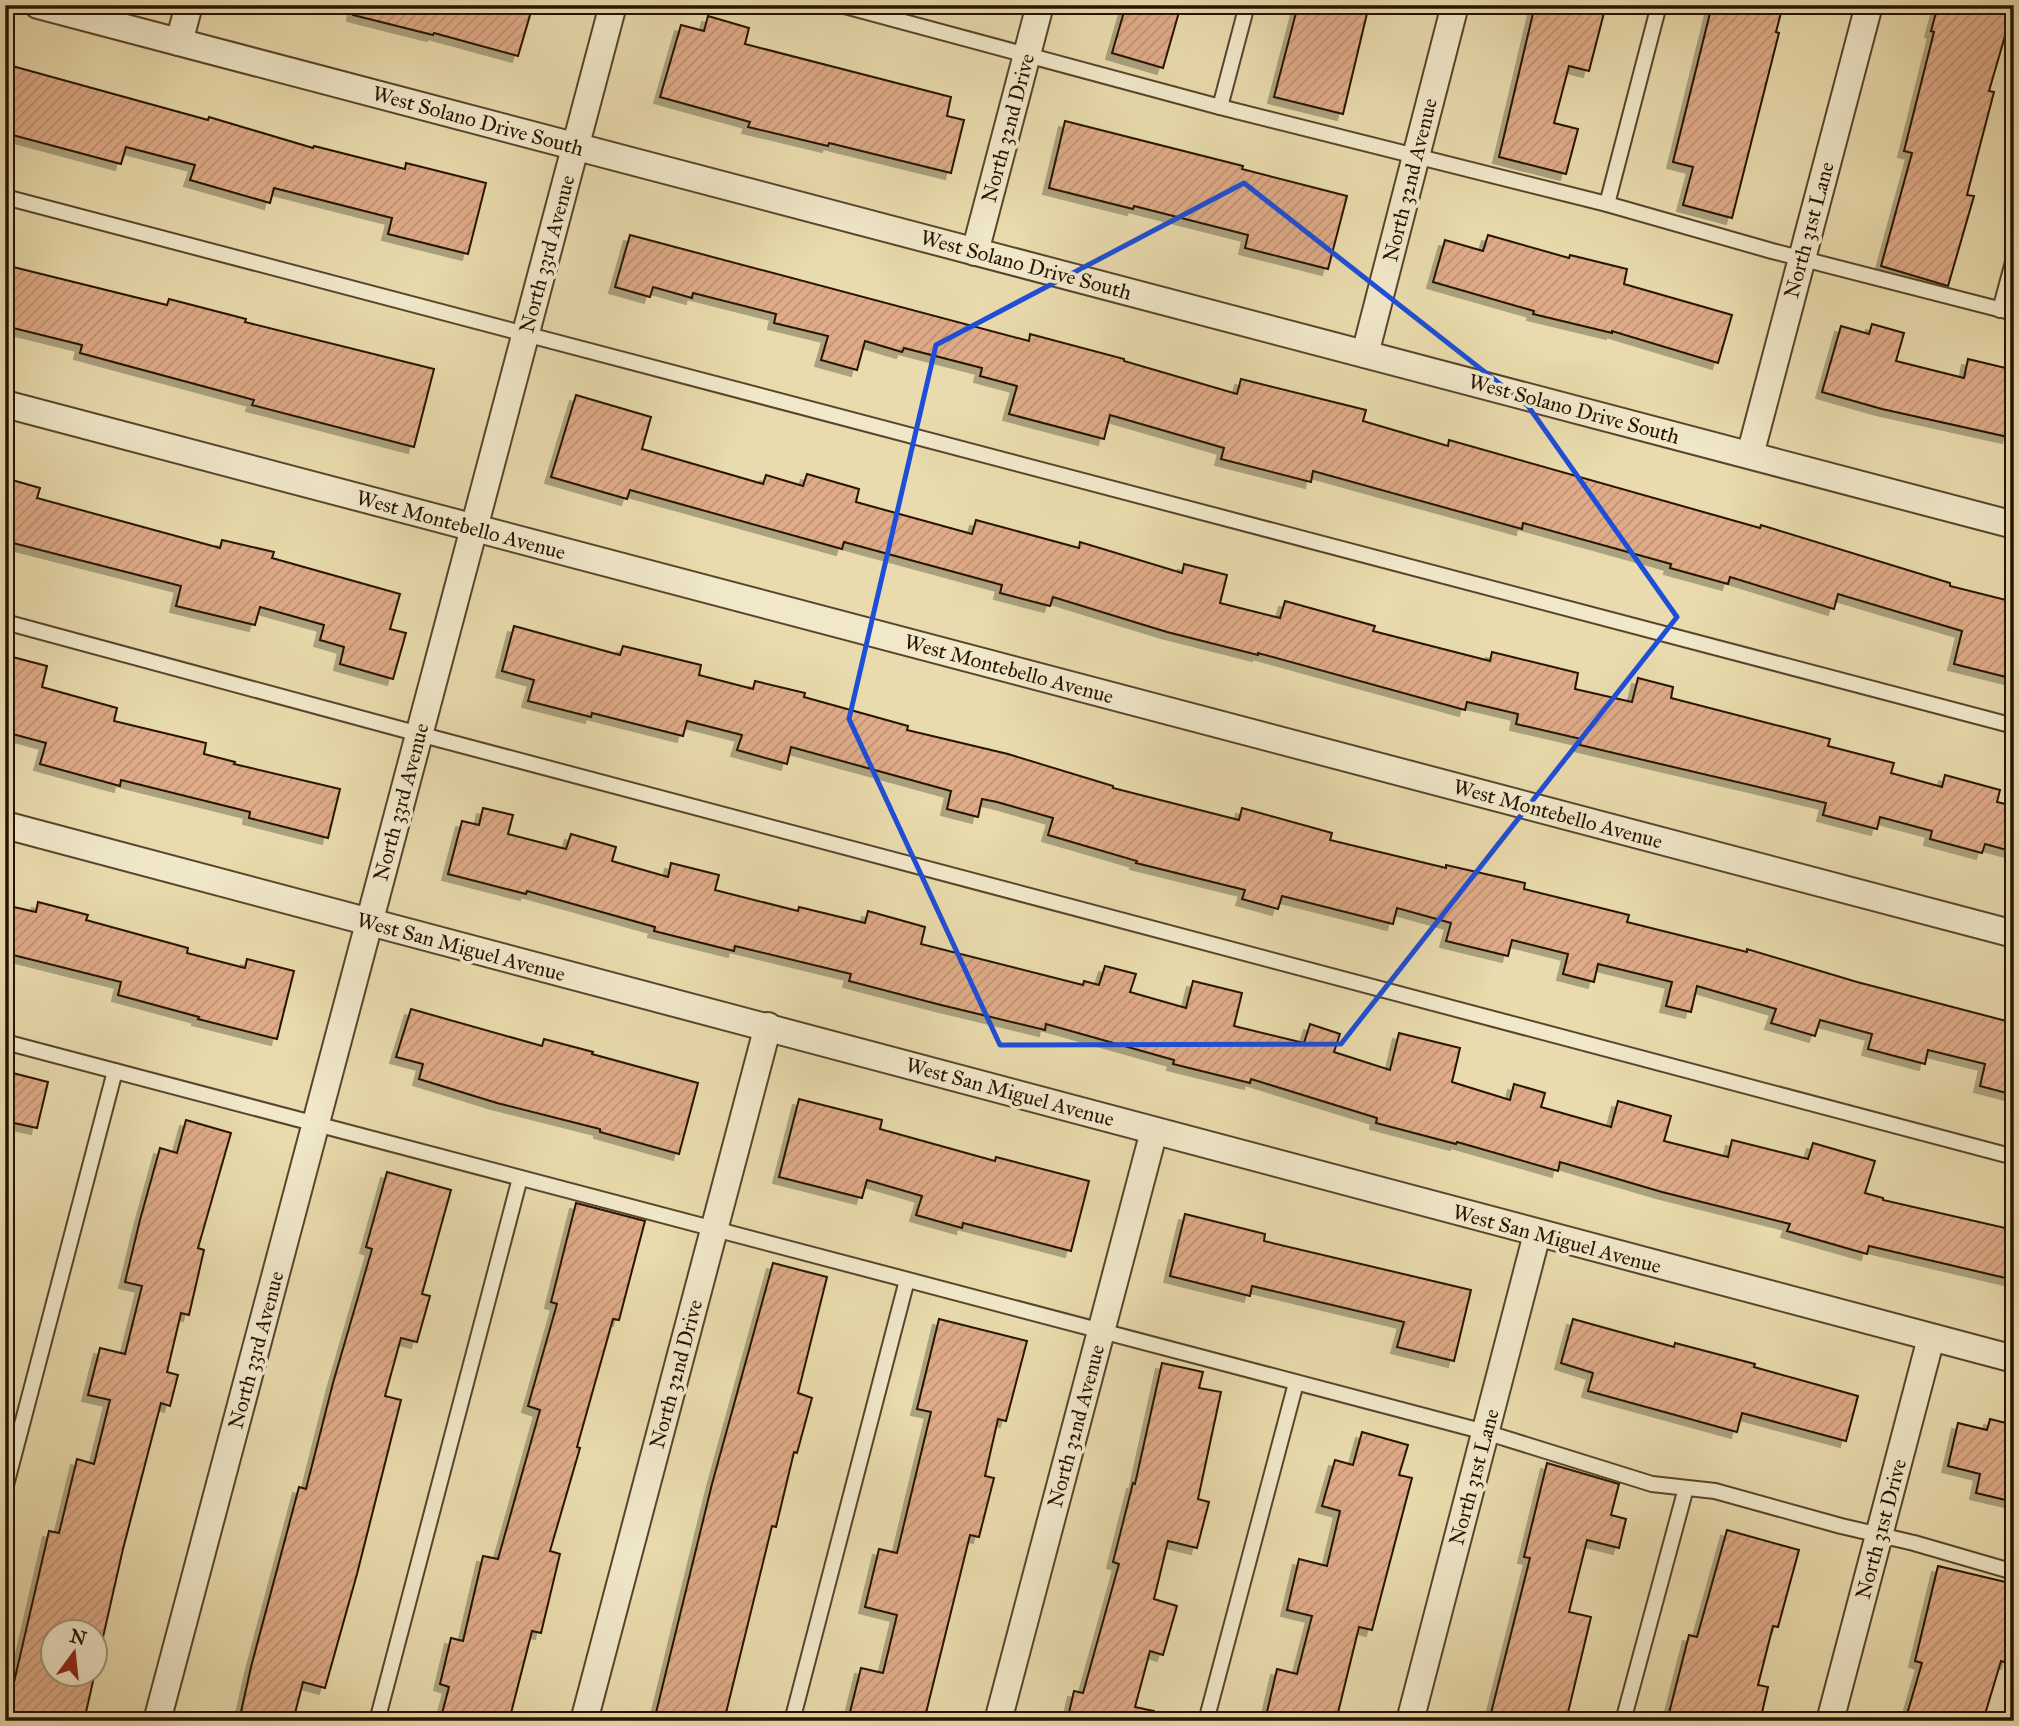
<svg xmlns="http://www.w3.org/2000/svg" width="2019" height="1726" viewBox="0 0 2019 1726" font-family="'IM FELL Great Primer',serif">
  <defs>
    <pattern id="building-hatch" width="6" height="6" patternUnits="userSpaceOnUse" patternTransform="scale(1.75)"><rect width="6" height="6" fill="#dfab88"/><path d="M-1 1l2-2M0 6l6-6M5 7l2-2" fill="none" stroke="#bf9274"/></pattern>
    <filter id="shadow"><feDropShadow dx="-6" dy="6" stdDeviation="0" flood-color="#0004"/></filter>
  </defs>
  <rect width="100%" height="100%" fill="#e9dbad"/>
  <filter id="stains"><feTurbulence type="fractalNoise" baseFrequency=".00286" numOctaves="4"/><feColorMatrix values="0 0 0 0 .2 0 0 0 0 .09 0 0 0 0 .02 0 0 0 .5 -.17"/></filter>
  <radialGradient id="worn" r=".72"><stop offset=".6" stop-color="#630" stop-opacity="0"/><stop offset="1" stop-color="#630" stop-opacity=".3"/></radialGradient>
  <g fill="url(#building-hatch)" stroke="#261300" stroke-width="2" fill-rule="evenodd" filter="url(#shadow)">
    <polygon points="354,5 533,5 518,56 434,33 433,35 353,15"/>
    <polygon points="1126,5 1181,5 1163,68 1112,53"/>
    <polygon points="1298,5 1369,5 1343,114 1274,97"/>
    <polygon points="1535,5 1606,5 1589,71 1569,66 1554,123 1578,129 1566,174 1499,157"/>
    <polygon points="1712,5 1783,5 1776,32 1779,33 1732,218 1683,205 1693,167 1673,162"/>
    <polygon points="1938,5 2014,5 1989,91 1994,92 1967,195 1974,196 1948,286 1881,266 1912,153 1904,151 1934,32 1931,31"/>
    <polygon points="708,16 749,28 745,44 951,97 947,116 964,120 951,173 829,143 828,146 748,127 750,122 660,97 681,25 704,31"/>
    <polygon points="5,64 208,120 209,117 313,148 314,146 405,169 406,163 486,183 468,254 388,234 392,218 274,188 270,203 190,180 195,165 126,147 121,164 5,133"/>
    <polygon points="1065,121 1243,166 1242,169 1347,196 1328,269 1245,248 1248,235 1134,206 1133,209 1049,188"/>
    <polygon points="630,235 1029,341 1030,334 1124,359 1124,361 1237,394 1241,379 1366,410 1363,421 1448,446 1449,440 1760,528 1761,525 1950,583 1950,586 2014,602 2014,679 1954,664 1962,631 1838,594 1834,609 1730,577 1728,584 1670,568 1671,564 1523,523 1522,529 1313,471 1311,482 1221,459 1224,448 1110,415 1104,439 1009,414 1017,386 980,376 982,368 904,348 902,352 865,341 857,370 821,360 828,336 774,323 776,314 693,293 692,298 653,287 650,297 615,287"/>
    <polygon points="1488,235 1569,258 1570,255 1627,269 1624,284 1732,315 1718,363 1612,331 1612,333 1533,314 1534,311 1433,282 1445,240 1483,251"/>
    <polygon points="5,265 167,305 169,299 246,319 245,322 434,369 414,447 252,405 254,400 80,353 82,345 5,326"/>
    <polygon points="1872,324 1904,333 1896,361 1964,378 1968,359 2014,370 2014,414 2008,437 1882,409 1822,392 1841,326 1869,334"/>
    <polygon points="576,395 651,417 642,449 763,484 766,475 803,486 807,474 859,489 856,502 972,534 976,520 1079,548 1080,542 1182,573 1184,564 1227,575 1220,603 1280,618 1285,601 1375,626 1373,631 1490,661 1492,652 1578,673 1575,689 1632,702 1638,678 1673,687 1671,698 1830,739 1828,746 1894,763 1891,773 1942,787 1945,775 2000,790 1997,802 2014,806 2014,852 1985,844 1982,853 1930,839 1932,831 1880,817 1877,829 1823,815 1826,803 1580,745 1581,739 1516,724 1518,714 1467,702 1465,710 1258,653 1258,655 1167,632 1053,597 1050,606 1000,593 1002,585 844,542 842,549 630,490 627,499 551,477"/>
    <polygon points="5,478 40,488 37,498 220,548 222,540 274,552 272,558 400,594 390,629 406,633 393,679 340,664 344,647 320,640 324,625 260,607 255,625 176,606 181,586 5,541"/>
    <polygon points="514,626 620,655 623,646 701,665 699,675 753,689 755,681 805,693 804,697 908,726 907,730 1008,754 1113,786 1113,788 1239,820 1242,808 1332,833 1330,840 1446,868 1446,865 1525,883 1524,889 1629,915 1627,922 1747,952 1747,949 1857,982 2014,1023 2014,1095 1980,1086 1985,1064 1928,1050 1925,1064 1868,1049 1872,1034 1820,1020 1815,1036 1771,1023 1776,1009 1697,986 1691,1012 1666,1006 1672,982 1598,964 1594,982 1563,974 1568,954 1512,940 1508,956 1446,941 1451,923 1397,908 1393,924 1282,896 1278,909 1242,899 1245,890 1136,863 1137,861 1048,835 1053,818 997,802 982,799 978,817 947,809 951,791 791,747 787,764 737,750 742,735 687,721 683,736 592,713 591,717 528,701 534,680 502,671"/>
    <polygon points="5,655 47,666 42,687 117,708 114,721 206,743 204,754 235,762 234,764 340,789 328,838 249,818 250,812 121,780 120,786 40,764 46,743 5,732"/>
    <polygon points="483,808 513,815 508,834 566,849 571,834 616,847 612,861 668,877 671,863 719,875 715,890 798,911 799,907 865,923 868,911 925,927 921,944 1083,985 1084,981 1099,985 1105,966 1136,974 1130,992 1186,1008 1193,981 1242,993 1234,1026 1304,1043 1310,1024 1340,1034 1334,1052 1390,1070 1399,1033 1460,1048 1452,1082 1510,1100 1514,1084 1545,1093 1541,1107 1611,1127 1618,1101 1671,1116 1664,1141 1728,1157 1732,1140 1808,1159 1813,1143 1875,1161 1865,1193 1883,1198 1883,1200 2014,1230 2014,1280 1869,1246 1867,1254 1787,1231 1790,1224 1662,1192 1560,1162 1558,1171 1457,1142 1456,1144 1376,1123 1377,1118 1251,1079 1250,1083 1173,1064 1174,1060 1046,1024 1045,1030 941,1005 849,981 851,974 735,946 734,951 654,931 655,927 527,891 526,894 448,874 462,821 479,825"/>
    <polygon points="38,902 88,915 86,920 188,948 187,953 245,968 247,959 294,971 277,1039 198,1019 199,1017 118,995 121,982 5,953 5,905 36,912"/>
    <polygon points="411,1009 542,1046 544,1039 593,1052 592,1054 698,1083 679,1154 600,1132 600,1129 497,1103 419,1079 423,1064 396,1057"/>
    <polygon points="5,1071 48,1082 37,1128 5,1121"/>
    <polygon points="799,1099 882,1120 880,1129 995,1161 996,1157 1089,1181 1071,1251 963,1223 962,1228 916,1215 922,1196 867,1180 862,1198 779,1177"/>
    <path d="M 186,1120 L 231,1133 L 198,1248 L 204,1250 L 189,1315 L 181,1313 L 167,1372 L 178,1375 L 170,1406 L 161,1403 L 123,1549 L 84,1721 L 5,1721 L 49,1531 L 59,1533 L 77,1459 L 94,1464 L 110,1400 L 88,1395 L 100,1348 L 125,1354 L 142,1286 L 125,1282 L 140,1220 L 160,1148 L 177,1153 ZM 52,1632 L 94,1632 L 94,1674 L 52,1674 Z"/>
    <polygon points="387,1172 451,1190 422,1294 430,1296 417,1342 401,1338 385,1396 401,1400 357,1574 325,1688 303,1682 293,1721 239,1721 251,1667 299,1487 306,1489 333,1383 372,1249 366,1247"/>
    <polygon points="576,1203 645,1221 619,1320 613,1319 577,1447 580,1448 550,1551 560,1554 541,1633 532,1631 509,1721 440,1721 449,1687 440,1684 451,1638 463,1641 483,1556 498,1559 540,1410 528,1406 557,1304 551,1302"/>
    <polygon points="1185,1214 1265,1234 1264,1241 1471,1290 1454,1361 1397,1347 1404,1322 1252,1286 1250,1296 1170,1276"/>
    <polygon points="773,1263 827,1277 798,1393 812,1398 797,1453 794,1452 776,1527 772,1526 724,1721 654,1721 712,1484"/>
    <polygon points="939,1319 1027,1341 1006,1421 998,1419 985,1476 994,1478 979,1537 970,1535 924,1721 866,1721 849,1716 861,1668 883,1673 897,1615 865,1607 879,1549 897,1553 931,1412 917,1409"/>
    <polygon points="1573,1319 1674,1347 1675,1343 1755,1364 1754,1367 1858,1396 1846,1441 1742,1413 1737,1432 1588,1391 1593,1373 1561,1363"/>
    <polygon points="1162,1363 1203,1372 1199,1388 1221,1392 1198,1499 1209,1502 1197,1548 1168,1541 1154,1599 1177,1606 1163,1655 1150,1651 1135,1707 1154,1711 1153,1721 1067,1721 1074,1691 1083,1693 1119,1564 1113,1562 1133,1483 1135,1484"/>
    <polygon points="1990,1419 2014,1425 2014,1502 1976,1493 1980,1474 1948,1466 1958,1423 1987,1430"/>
    <polygon points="1362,1432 1408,1445 1399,1475 1412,1478 1372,1630 1359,1627 1336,1721 1303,1721 1267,1712 1277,1669 1297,1674 1312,1616 1287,1610 1299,1559 1327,1566 1340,1511 1322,1506 1335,1460 1353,1465"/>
    <polygon points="1547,1463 1619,1484 1611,1515 1626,1519 1619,1548 1587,1540 1569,1612 1591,1617 1566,1721 1489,1721 1530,1558 1524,1557"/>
    <polygon points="1727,1530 1799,1550 1778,1627 1773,1626 1758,1685 1768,1687 1760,1721 1667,1721 1689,1635 1697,1637"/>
    <polygon points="1938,1566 2014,1584 2014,1635 2007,1663 2001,1661 1983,1721 1905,1721 1922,1663 1915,1661"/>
  </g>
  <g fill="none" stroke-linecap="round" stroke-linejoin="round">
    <defs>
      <g id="lane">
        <polyline points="841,5 1220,107 1607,204 1772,251 2014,313"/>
        <polyline points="1220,107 1247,5"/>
        <polyline points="5,197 2014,726"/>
        <polyline points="1607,204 1659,5"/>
        <polyline points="2000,310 2014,258"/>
        <polyline points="5,622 419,734 2014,1157"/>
        <polyline points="5,1042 1485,1432 1652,1484 1715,1491 1841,1526 1914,1543 2014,1572"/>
        <polyline points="5,1489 115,1071"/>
        <polyline points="377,1721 520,1178"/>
        <polyline points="792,1721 907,1280"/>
        <polyline points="1206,1721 1296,1383"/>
        <polyline points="1623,1721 1686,1488"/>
      </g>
      <g id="street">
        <polyline points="38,5 2014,525"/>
        <polyline points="179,42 189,5"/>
        <polyline points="975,252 1040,5"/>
        <polyline points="1365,354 1455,5"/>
        <polyline points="5,404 2014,934"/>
        <polyline points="1750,455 1869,5"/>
        <polyline points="5,825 2014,1359"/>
        <polyline points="157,1721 613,5"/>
        <polyline points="584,1721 768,1026"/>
        <polyline points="998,1721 1154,1131"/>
        <polyline points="1410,1721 1537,1234"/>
        <polyline points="1830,1721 1931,1338"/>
      </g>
    </defs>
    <use href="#lane" stroke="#57452b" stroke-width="18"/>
    <use href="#street" stroke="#57452b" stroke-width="30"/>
    <use href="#lane" stroke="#f1e8ca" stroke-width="14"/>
    <use href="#street" stroke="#f1e8ca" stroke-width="26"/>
  </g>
  <path fill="none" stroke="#1d4ed8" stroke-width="5" stroke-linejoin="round" d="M 1244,183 L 1528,406 L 1677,617 L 1341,1044 L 1000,1045 L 849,719 L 936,345 Z"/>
  <g text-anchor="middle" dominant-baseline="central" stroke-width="7" stroke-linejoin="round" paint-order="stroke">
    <g font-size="21" fill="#261300" stroke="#f1e8ca">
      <text transform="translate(478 121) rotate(15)">West Solano Drive South</text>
      <text transform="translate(1008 128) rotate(-75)">North 32nd Drive</text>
      <text transform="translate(1410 180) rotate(-76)">North 32nd Avenue</text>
      <text transform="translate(1809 230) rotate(-75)">North 31st Lane</text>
      <text transform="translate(547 254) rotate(-75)">North 33rd Avenue</text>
      <text transform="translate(1026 265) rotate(15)">West Solano Drive South</text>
      <text transform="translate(1574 409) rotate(15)">West Solano Drive South</text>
      <text transform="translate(461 525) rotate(15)">West Montebello Avenue</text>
      <text transform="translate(1009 669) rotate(15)">West Montebello Avenue</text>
      <text transform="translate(401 802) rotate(-75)">North 33rd Avenue</text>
      <text transform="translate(1558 814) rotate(15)">West Montebello Avenue</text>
      <text transform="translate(461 947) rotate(15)">West San Miguel Avenue</text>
      <text transform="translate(1010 1092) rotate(15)">West San Miguel Avenue</text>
      <text transform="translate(1557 1239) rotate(15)">West San Miguel Avenue</text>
      <text transform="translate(256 1350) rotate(-75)">North 33rd Avenue</text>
      <text transform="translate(676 1374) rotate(-75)">North 32nd Drive</text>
      <text transform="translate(1076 1426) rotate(-75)">North 32nd Avenue</text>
      <text transform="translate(1474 1477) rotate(-75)">North 31st Lane</text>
      <text transform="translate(1881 1529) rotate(-75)">North 31st Drive</text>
    </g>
  </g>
  <rect width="2019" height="1726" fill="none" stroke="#e9dbad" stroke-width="28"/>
  <rect x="7" y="7" width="2005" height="1712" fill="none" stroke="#261300" stroke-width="3.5"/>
  <rect x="14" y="14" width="1991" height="1698" fill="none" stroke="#261300" stroke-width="2"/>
  <g transform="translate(74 1653) rotate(15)"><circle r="33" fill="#f1e8ca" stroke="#a09379" stroke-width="2"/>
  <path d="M0-5L12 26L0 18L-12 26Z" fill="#8f2418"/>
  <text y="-10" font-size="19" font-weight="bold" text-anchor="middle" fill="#261300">N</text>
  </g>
  <rect width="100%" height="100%" filter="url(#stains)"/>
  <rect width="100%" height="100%" fill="url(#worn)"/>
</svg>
